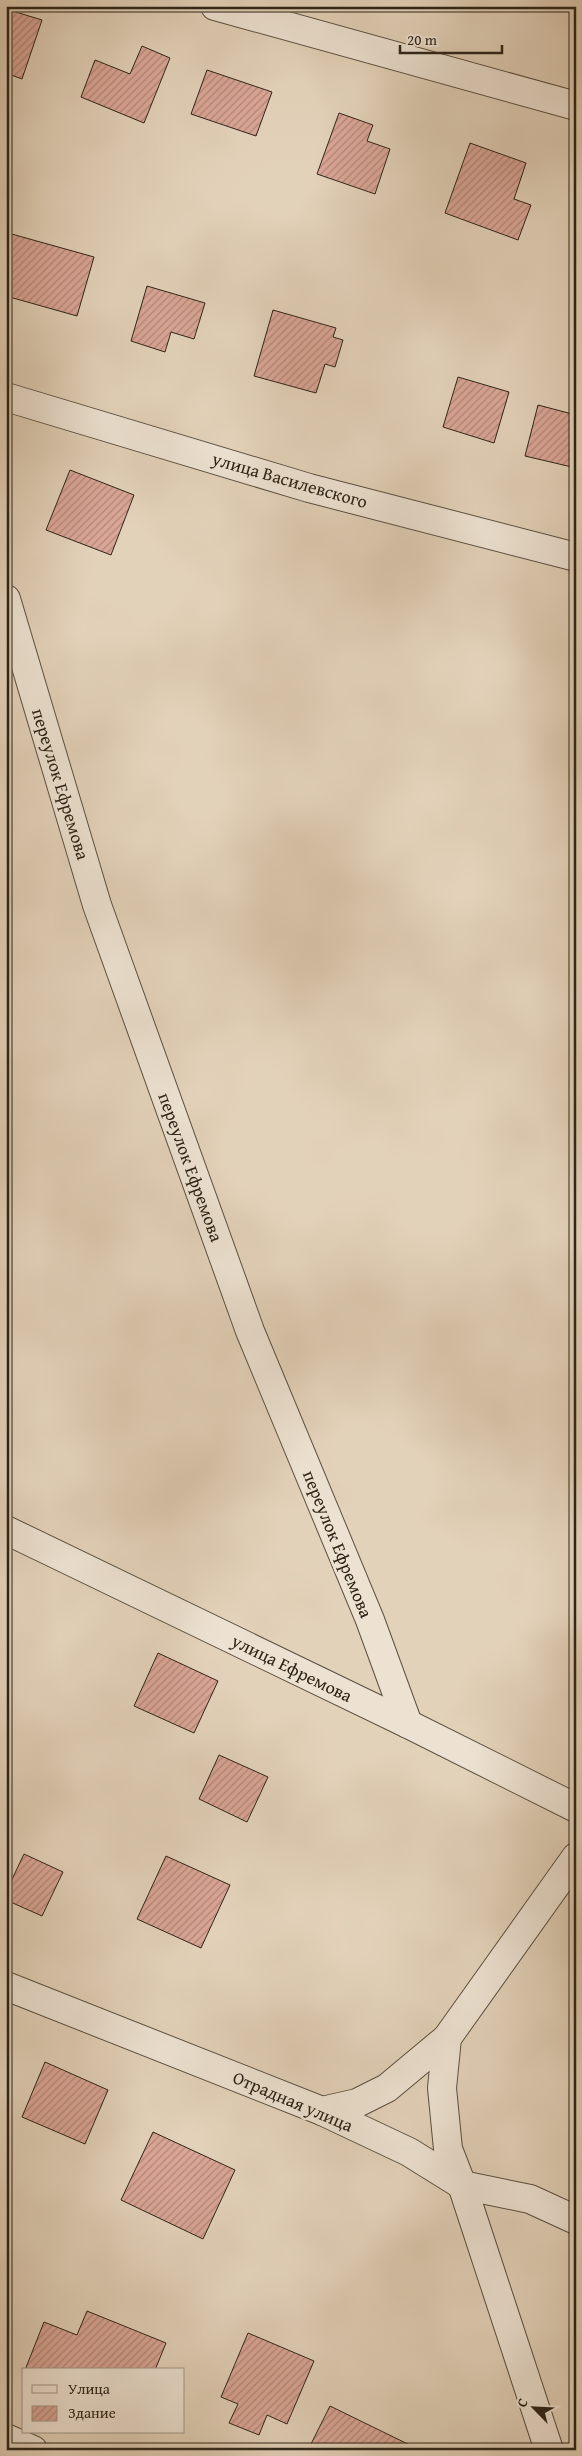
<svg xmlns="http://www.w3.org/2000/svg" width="582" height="2456" viewBox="0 0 582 2456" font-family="'Gentium Book Plus',serif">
  <defs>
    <pattern id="building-hatch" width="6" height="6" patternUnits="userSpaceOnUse" patternTransform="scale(1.25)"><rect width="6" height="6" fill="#dba697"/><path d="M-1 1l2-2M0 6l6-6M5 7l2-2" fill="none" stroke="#b2877a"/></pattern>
  </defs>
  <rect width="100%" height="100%" fill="#e3d2ba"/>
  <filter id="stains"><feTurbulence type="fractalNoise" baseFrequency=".004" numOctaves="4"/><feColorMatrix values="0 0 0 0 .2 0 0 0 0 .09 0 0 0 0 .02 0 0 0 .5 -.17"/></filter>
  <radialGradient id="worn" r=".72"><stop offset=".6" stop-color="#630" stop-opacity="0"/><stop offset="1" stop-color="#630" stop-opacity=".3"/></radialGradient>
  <g fill="url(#building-hatch)" stroke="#2d2418">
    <polygon points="6,9 42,20 22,79 6,73"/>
    <polygon points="142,46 170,58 144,123 81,97 95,60 130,74"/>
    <polygon points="207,70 272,92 256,136 191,114"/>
    <polygon points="339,113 373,125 367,141 390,149 375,194 317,174"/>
    <polygon points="470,143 526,163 514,199 531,205 518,240 445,213"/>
    <polygon points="8,233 94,257 77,316 6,296"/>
    <polygon points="147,286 205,303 194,339 171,332 165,352 131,341"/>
    <polygon points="273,310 336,328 333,337 343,340 335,367 325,364 316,393 254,376"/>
    <polygon points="458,377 509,392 494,443 443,427"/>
    <polygon points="538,405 576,415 576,468 525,456"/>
    <polygon points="70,470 134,495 111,555 46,530"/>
    <polygon points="158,1653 218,1681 194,1733 134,1706"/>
    <polygon points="219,1755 268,1777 247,1822 199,1799"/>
    <polygon points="24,1854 63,1872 42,1916 6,1900 6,1892"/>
    <polygon points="166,1856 230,1885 201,1948 137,1919"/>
    <polygon points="45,2062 108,2090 85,2144 22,2117"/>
    <polygon points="153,2132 235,2170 203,2239 121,2200"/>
    <polygon points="87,2311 166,2343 155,2370 25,2370 44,2322 77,2335"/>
    <polygon points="248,2333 314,2361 287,2424 267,2415 259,2435 229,2423 238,2404 221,2397"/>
    <polygon points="330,2406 418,2449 308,2450"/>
  </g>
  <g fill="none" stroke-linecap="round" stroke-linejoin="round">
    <defs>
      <g id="minor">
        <polyline points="215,6 576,106"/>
        <polyline points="6,397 309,488 576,557"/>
        <polyline points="6,599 97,905 250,1331 370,1620 408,1724"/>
        <polyline points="6,1530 408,1724 576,1808"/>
        <polyline points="6,1986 322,2111 409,2152 462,2185 530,2199 576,2220"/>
        <polyline points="322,2111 357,2103 387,2088 447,2038"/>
        <polyline points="6,2438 33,2450"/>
        <polyline points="549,2450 462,2185 448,2149 442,2088 447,2038 576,1857"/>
      </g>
    </defs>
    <use href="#minor" stroke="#5a5040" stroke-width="30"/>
    <use href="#minor" stroke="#ede2d2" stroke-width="28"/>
  </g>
  <g text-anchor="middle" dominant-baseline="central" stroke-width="5" stroke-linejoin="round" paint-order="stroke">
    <g font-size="18" fill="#2d2418" stroke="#ede2d2">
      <text transform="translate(290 480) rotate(16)">улица Василевского</text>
      <text transform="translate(61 784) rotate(73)">переулок Ефремова</text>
      <text transform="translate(191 1167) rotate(70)">переулок Ефремова</text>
      <text transform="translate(338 1544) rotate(68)">переулок Ефремова</text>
      <text transform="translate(292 1668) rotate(26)">улица Ефремова</text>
      <text transform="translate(293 2101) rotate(23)">Отрадная улица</text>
    </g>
  </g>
  <rect width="582" height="2456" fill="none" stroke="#e3d2ba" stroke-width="25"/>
  <rect x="8" y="8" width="567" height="2441" fill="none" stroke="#2d2418" stroke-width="2.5"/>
  <rect x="12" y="12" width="557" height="2431" fill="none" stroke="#2d2418"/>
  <rect x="22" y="2368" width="162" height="65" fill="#ede2d2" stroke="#a09688"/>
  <rect x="32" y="2385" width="25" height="8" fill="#ede2d2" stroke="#a09688"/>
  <text x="68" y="2394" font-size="15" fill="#2d2418">Улица</text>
  <rect x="32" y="2406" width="25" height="15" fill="url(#building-hatch)" stroke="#a09688"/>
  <text x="68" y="2418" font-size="15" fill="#2d2418">Здание</text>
  <g transform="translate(534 2408) rotate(294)" stroke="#ede2d2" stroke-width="4" paint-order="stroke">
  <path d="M0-4L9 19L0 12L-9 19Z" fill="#2d2418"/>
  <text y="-8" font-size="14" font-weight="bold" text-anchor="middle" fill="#2d2418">С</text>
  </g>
  <path d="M400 45v8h102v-8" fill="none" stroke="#2d2418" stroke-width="2.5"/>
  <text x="407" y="45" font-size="15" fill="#2d2418" stroke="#ede2d2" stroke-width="4" paint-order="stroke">20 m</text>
  <rect width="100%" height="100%" filter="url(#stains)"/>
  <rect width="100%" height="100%" fill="url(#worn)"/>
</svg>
